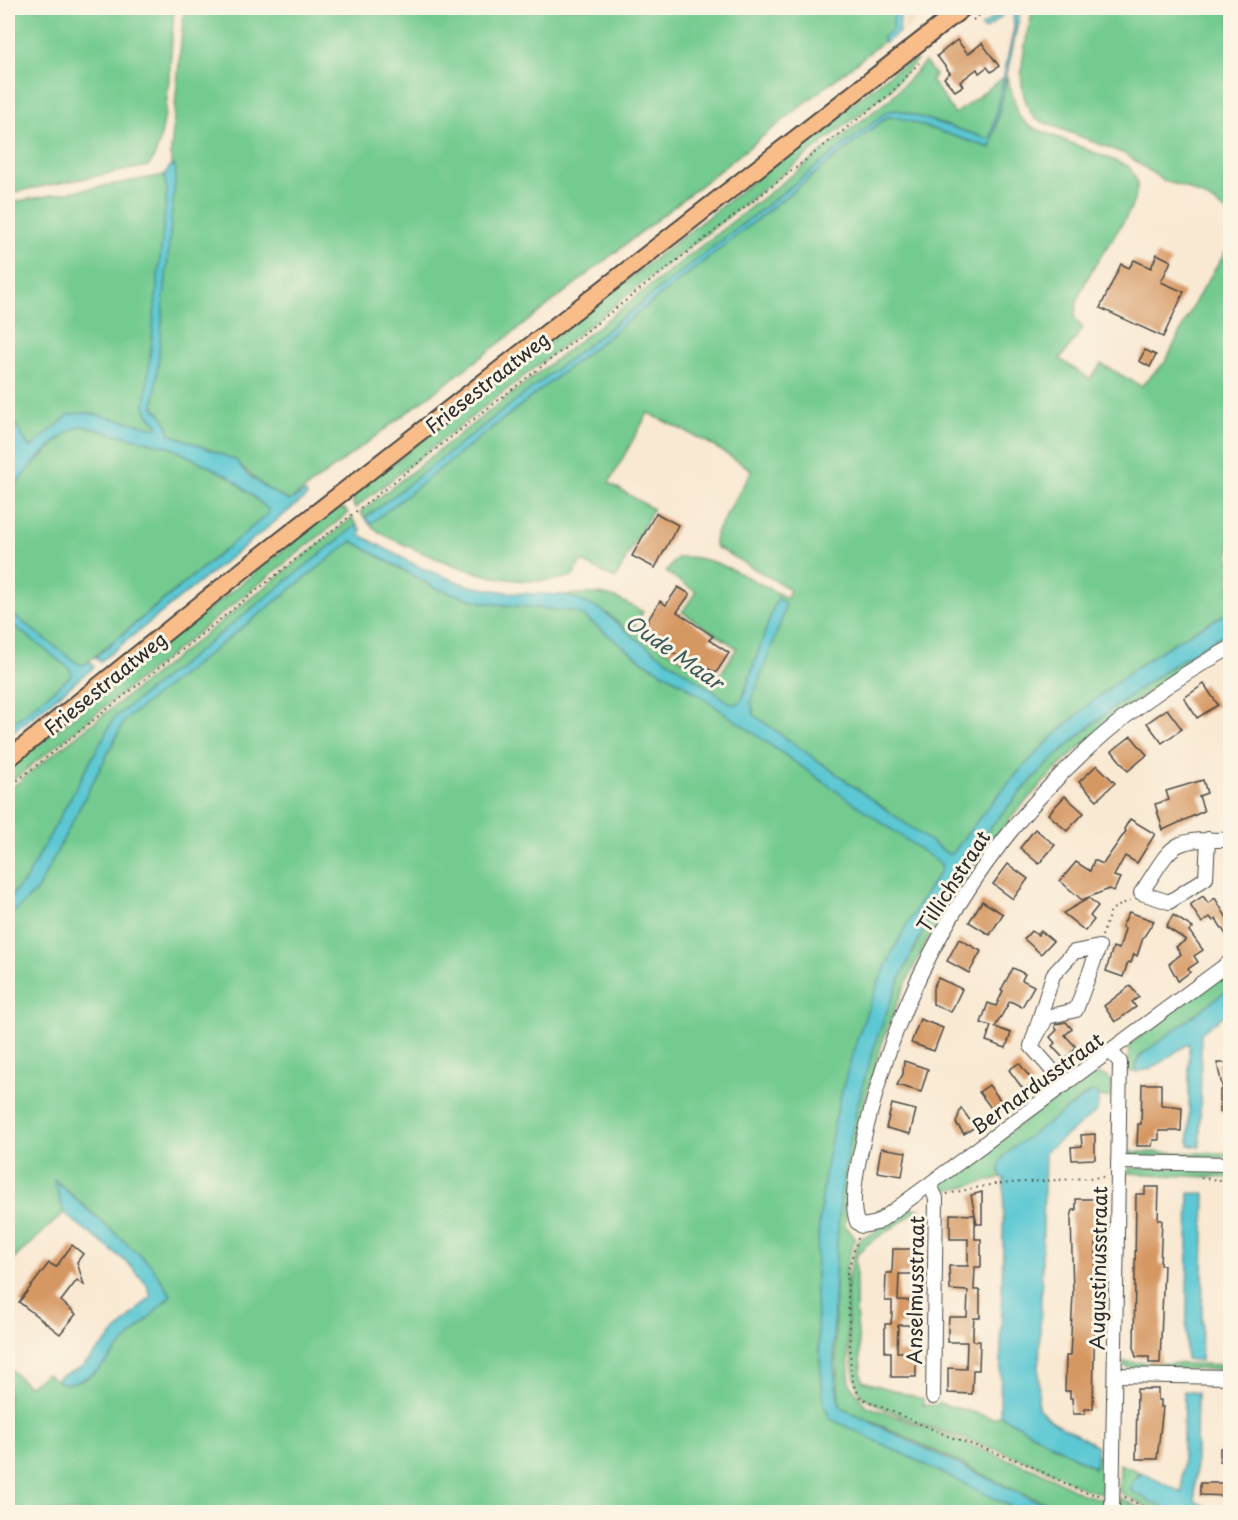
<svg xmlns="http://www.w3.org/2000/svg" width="1238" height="1520" viewBox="0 0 1238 1520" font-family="'Playpen Sans',sans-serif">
  <rect width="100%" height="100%" fill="#fcf5e5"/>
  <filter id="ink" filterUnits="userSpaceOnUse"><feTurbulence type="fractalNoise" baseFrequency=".0167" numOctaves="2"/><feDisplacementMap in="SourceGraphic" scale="12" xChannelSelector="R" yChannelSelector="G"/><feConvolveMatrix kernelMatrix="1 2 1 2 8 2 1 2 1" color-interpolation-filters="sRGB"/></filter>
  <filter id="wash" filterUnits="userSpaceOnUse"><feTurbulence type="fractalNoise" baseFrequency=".008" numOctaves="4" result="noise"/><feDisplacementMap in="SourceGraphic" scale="24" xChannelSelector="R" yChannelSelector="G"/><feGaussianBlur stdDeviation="1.35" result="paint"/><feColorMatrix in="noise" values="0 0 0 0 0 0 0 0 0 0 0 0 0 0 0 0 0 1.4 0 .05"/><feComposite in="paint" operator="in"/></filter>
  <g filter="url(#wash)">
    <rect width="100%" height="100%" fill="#f9e9d3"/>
    <polygon fill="#f1d5bd" points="906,8 933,8 903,31"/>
    <g fill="#73cb90" stroke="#4f7b5e" stroke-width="1.5">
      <path d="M 8,8 L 174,8 C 171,41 169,146 148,166 L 8,193 Z"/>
      <polygon points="184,8 895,8 892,30 882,38 884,41 509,336 289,501 266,488 233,459 170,434 167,423 154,407 175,166 171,165 171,151"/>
      <path d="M 1033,8 L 1230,8 L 1230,214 L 1205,197 L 1182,186 L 1164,181 L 1125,154 L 1035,119 C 1010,85 1026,46 1033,8 Z"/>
      <polygon points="913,60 917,60 888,92 355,508 353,504 354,494 894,71"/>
      <polygon points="925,62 935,75 931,80 955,114 1004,77 991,137 989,139 898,110 888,111 365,518 360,512 892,97"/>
      <path d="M 1007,77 L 1019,116 L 1029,126 L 1128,166 C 1131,170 1136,176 1137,182 C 1141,218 1073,274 1075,320 L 1083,328 L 1060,359 L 1090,379 L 1101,364 L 1141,386 L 1166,361 L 1197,298 L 1230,245 L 1230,612 C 1119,666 1025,753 953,853 L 948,854 L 754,715 L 751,702 L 775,604 L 742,700 L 737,704 L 732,704 L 635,638 L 608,614 L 566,595 C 601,591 613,594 643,612 L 632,629 L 716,681 L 737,648 L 682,612 L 696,592 L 666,572 L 677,558 C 709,551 758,584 787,598 L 790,589 L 716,547 L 714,541 L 717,531 L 752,470 L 707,442 L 648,413 L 609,483 L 653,509 L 615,579 L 581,561 L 573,576 C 517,591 461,570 410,547 C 397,541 380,535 370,524 L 887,117 L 896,117 L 991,148 Z"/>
      <polygon points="164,175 167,190 151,418 158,424 156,428 89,413 29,448 8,413 8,203"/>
      <polygon points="82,426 170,447 230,477 268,509 268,514 84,665 77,663 8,611 8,495 21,476 70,430"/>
      <polygon points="336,508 345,509 348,513 8,784 8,769"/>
      <polygon points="352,518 357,525 114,718 25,881 8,899 8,790"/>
      <path d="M 352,541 L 435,588 L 485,603 L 572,611 L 582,615 L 643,661 L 683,684 L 939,861 L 942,869 C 859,986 818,1144 816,1286 C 816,1325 821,1366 824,1405 L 831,1419 L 1026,1512 L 8,1512 L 8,1367 L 28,1386 L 46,1374 L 65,1384 L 87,1378 L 99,1369 L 171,1295 L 150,1264 L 55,1180 L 64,1213 L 8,1264 L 8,918 L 37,890 L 125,720 Z"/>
      <polygon points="8,621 70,669 72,675 8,727"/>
      <path d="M 1230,630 L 1230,639 C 1009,765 865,968 845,1225 L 855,1238 L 846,1267 L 848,1358 L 850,1384 L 865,1405 L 1037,1470 L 1082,1494 L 1104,1499 L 1104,1512 C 1046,1512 996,1481 946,1456 C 911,1439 876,1423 841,1408 C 838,1398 838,1386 837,1376 C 834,1337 834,1298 836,1259 C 842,1093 905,919 1018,795 C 1078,728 1153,675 1230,630 Z"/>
      <polygon points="1230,969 1230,988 1139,1057 1135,1072 1128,1072 1129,1045"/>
      <polygon points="1098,1074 1107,1076 1112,1083 1111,1097 1099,1097 1097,1093 1088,1093 1002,1158 1001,1178 941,1192 946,1179 1087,1075 1091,1077"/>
      <polygon points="1125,1152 1230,1153 1230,1158 1135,1157"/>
      <polygon points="1129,1168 1230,1168 1230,1178 1126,1173"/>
      <path d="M 908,1208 L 920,1209 L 865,1246 L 858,1253 L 856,1259 L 856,1311 L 862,1381 L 923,1399 L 923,1405 L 937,1405 L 938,1403 L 994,1418 L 1000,1415 L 1094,1468 L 1096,1455 L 1104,1455 L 1104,1493 C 1081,1492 1062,1476 1041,1467 C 984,1441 915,1429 862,1396 C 849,1378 845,1297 849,1273 C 851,1261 856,1249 860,1238 L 870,1235 Z"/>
      <polygon points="1122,1362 1230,1365 1230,1370 1134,1368 1126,1367"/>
      <polygon points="1120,1464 1143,1473 1138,1474 1132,1491 1171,1512 1157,1512 1119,1492"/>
      <polygon points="1119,1497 1148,1512 1119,1512"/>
    </g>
    <g fill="#5bc8d3" stroke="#437a7f" stroke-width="1.5">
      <polygon points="895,8 901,8 899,32 885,43 882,38 892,30"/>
      <polygon points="1005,8 1021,8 991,148 896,117 887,117 370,524 365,518 888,111 898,110 988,139 991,137 1014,28 1013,11 1008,11 985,30 981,27"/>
      <path d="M 171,165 L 175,166 L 176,171 L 154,407 L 165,419 L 170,434 L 236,460 L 246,473 L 266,488 L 289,501 L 305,492 L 307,496 L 100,662 L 95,657 L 268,514 L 268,509 L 230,477 L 170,447 L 82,426 C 61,429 20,478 8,495 L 8,464 L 14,465 L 16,459 L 8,440 L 8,413 L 30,448 L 70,414 L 89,413 L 156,428 L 158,424 L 148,414 L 145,405 L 167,190 L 164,175 Z"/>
      <path d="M 357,525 L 361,530 L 360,535 L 419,567 L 469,586 L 513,593 L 566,595 L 600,609 L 635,638 L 732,704 L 737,704 L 742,700 L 775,603 L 778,598 L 785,604 L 783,616 L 751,702 L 754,715 L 948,854 L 953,853 C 1025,752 1119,666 1230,612 L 1230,630 C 1153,675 1078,728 1018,795 C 905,919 842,1093 836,1259 C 834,1293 830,1378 841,1408 L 1031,1499 L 1078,1512 L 1026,1512 L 1012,1507 L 831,1419 L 824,1405 C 821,1366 816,1326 816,1286 C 818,1143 858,987 942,869 L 941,864 L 683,684 L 643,661 L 582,615 L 572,611 L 485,603 L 435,588 L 352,541 L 125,720 L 37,890 L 8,918 L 8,899 L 25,881 L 114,718 Z"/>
      <polygon points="8,611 77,663 84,665 90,661 94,667 8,736 8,727 72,675 70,669 8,621"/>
      <polygon points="1230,988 1230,1011 1201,1033 1200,1147 1189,1145 1189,1043 1151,1069 1135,1072 1139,1057"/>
      <path d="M 1093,1091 L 1099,1097 L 1097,1111 L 1045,1152 L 1038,1408 L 1052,1421 L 1097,1446 L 1095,1468 L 1000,1415 L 1004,1178 L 1001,1178 C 996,1163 1003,1157 1014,1147 Z"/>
      <path d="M 54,1180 L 150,1264 L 171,1295 L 99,1369 C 88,1377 72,1387 58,1382 L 58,1377 L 82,1367 L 151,1296 L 147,1285 L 129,1264 L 64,1213 Z"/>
      <polygon points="1189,1193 1205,1194 1201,1361 1186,1359"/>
      <polygon points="1184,1391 1197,1393 1195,1501 1216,1512 1171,1512 1131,1491 1133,1480 1143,1473 1182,1493"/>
    </g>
    <g id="blocks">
      <g fill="#d69863">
        <polygon points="957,40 968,54 982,43 999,66 991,72 987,67 979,73 977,69 960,82 963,86 955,91 944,78 950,73 937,56"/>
        <polygon points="1157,254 1171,261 1161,282 1184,292 1163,337 1100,308 1121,264 1129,268 1134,260 1151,268"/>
        <polygon points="1145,350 1156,355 1150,367 1139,361"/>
        <polygon points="656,513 678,525 655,568 632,556"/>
        <polygon points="678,587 690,594 677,612 713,636 709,640 729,653 716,673 694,661 692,665 641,631 660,601 666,605"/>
        <polygon points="1204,684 1218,705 1197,718 1184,698"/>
        <polygon points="1167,709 1182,729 1162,743 1147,723"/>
        <polygon points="1131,736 1147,755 1128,771 1112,751"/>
        <polygon points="1097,765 1115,783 1097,800 1079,782"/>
        <polygon points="1203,780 1207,793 1199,796 1204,811 1163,830 1155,804 1169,800 1166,791"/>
        <polygon points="1065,796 1084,813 1067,831 1048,814"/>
        <polygon points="1130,819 1155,834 1137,863 1125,856 1114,876 1120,878 1114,891 1109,889 1082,900 1060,881 1076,862 1090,871 1094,860 1103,864 1126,831 1124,829"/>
        <polygon points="1035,829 1055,845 1039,864 1020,848"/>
        <polygon points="1008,864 1028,879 1013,899 993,884"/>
        <polygon points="1203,896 1208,903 1215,898 1230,923 1230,941 1216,919 1213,921 1210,917 1202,923 1190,905"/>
        <polygon points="1089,898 1098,906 1090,916 1094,920 1085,931 1063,913"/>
        <polygon points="982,901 1003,914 990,935 969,922"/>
        <polygon points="1129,912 1154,921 1143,938 1137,956 1134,954 1131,963 1128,962 1123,977 1106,971 1113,947 1119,949 1125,929 1122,927"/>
        <polygon points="1173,915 1193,928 1189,931 1203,950 1194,956 1198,962 1188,969 1190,972 1178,981 1169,964 1181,954 1176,947 1186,940 1166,927"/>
        <polygon points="1031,931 1038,935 1041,931 1053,941 1041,954 1024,939"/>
        <polygon points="959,939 981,951 969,973 947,961"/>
        <polygon points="1013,968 1025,974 1022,980 1034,986 1022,1007 1010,1001 995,1027 1011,1033 1006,1048 986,1041 991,1026 981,1023 988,1003 996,1006 1003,991 1001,990"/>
        <polygon points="938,978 962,989 951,1012 933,1004 933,988"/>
        <polygon points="1130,986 1139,997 1132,1002 1136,1007 1115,1022 1104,1006"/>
        <polygon points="920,1019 943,1028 934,1051 911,1043"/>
        <polygon points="1066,1022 1072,1029 1065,1035 1076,1047 1065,1060 1052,1046 1055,1043 1050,1037 1057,1030 1055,1027 1056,1024"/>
        <polygon points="904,1061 928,1069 921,1092 897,1085 903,1074"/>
        <polygon points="1019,1063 1034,1083 1023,1089 1009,1070"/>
        <polygon points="1217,1063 1230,1063 1230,1113 1220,1112 1220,1090 1223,1090"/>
        <polygon points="1142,1084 1161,1084 1161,1105 1182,1107 1181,1131 1159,1131 1159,1140 1153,1140 1152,1146 1137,1146 1138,1124 1141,1124"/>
        <polygon points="989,1085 1004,1105 994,1112 979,1092"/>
        <polygon points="892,1104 916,1110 910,1134 886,1128"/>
        <polygon points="961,1108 975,1127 964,1134 956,1123"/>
        <polygon points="1095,1134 1095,1159 1072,1160 1071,1147 1082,1146 1081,1135"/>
        <polygon points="881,1148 906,1152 902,1176 877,1172"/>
        <polygon points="1145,1187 1159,1187 1158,1220 1162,1220 1160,1265 1164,1265 1160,1363 1149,1363 1149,1357 1136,1357 1134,1350 1136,1194 1145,1194"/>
        <polygon points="982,1192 982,1224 977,1224 975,1215 975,1239 981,1239 981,1267 975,1267 974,1290 980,1290 980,1318 974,1318 973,1330 973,1341 980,1341 979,1370 973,1370 972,1394 948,1393 948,1368 966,1369 967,1342 948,1342 948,1329 949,1317 967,1317 968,1291 950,1290 949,1266 968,1266 968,1239 950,1239 950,1214 975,1215 971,1195"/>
        <polygon points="1076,1199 1097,1199 1093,1409 1085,1409 1085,1414 1073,1414 1072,1398 1070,1398 1070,1391 1065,1391 1066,1356 1070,1356 1073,1293 1071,1217 1073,1210 1076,1210"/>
        <polygon points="72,1245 83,1254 77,1262 84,1285 77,1280 61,1301 76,1314 60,1334 19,1302 49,1263 56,1267"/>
        <polygon points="893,1249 917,1249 917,1274 899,1274 898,1300 916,1301 918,1319 916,1325 898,1325 897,1352 916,1352 916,1377 891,1377 891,1352 885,1352 885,1324 891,1324 892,1313 892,1301 885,1301 886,1273 892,1273"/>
        <polygon points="1137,1389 1158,1389 1158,1400 1161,1400 1161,1407 1163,1407 1157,1459 1136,1459"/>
        <polygon points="1220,1448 1230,1448 1230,1462 1220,1461"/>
        <polygon points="1200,1483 1230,1483 1230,1496 1200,1495"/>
      </g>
    </g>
  </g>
  <g filter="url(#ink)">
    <use href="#blocks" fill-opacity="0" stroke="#4a4844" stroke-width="1.5"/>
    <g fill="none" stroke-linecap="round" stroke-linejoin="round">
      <defs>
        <g id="minor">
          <path d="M 1230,648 C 1051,744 922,914 871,1110 C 864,1138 847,1195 857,1222 L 862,1226 L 877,1223 L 1230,962"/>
          <path d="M 1208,839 L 1206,878 L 1169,902 L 1141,893 C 1174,844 1168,838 1230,840"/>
          <polyline points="1031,1046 1047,1017 1076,1010 1099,947 1074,952 1053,975 1031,1046 1065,1085"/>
          <polyline points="1112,1053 1120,1062 1112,1512"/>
          <polyline points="1118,1162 1230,1164"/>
          <polyline points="930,1185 936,1198 933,1397"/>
          <polyline points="1116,1375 1230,1377"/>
        </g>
        <polyline id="major" points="8,759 243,570 963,8"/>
      </defs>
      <use href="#minor" stroke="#4a4844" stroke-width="16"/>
      <use href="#major" stroke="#4a4844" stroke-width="20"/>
      <g stroke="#4a4844" stroke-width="2" stroke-dasharray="1.5 4.5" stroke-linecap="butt">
        <polyline points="973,20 990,8"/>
        <polyline points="8,788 354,513 890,94 919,63"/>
        <polyline points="1102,936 1111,910 1130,900"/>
        <polyline points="1201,1178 1230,1181"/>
        <polyline points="947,1194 994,1184 1105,1177"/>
        <polyline points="858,1238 847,1273 851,1372 854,1386 861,1398 948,1436 1022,1462 1083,1492 1099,1495"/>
        <polyline points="1125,1497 1153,1512"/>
      </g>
      <use href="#minor" stroke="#fff" stroke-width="14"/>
      <use href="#major" stroke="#f9bd89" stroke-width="16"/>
    </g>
  </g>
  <g text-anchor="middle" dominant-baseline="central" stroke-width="6" stroke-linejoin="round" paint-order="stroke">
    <g font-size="20" fill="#2b2b2b" stroke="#fcf5e5">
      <text transform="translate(487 382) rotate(-38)">Friesestraatweg</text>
      <text transform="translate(105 683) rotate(-39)">Friesestraatweg</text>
      <text transform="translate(953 881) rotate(-57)">Tillichstraat</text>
      <text transform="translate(1037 1083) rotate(-36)">Bernardusstraat</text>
      <text transform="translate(1098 1268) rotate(-89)">Augustinusstraat</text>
      <text transform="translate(915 1290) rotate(-89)">Anselmusstraat</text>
    </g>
    <g font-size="21" font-style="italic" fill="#395a5d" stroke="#fcf5e5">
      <text transform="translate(675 651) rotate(35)">Oude Maar</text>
    </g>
  </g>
  <rect width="1238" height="1520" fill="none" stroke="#fcf5e5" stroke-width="30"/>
</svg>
